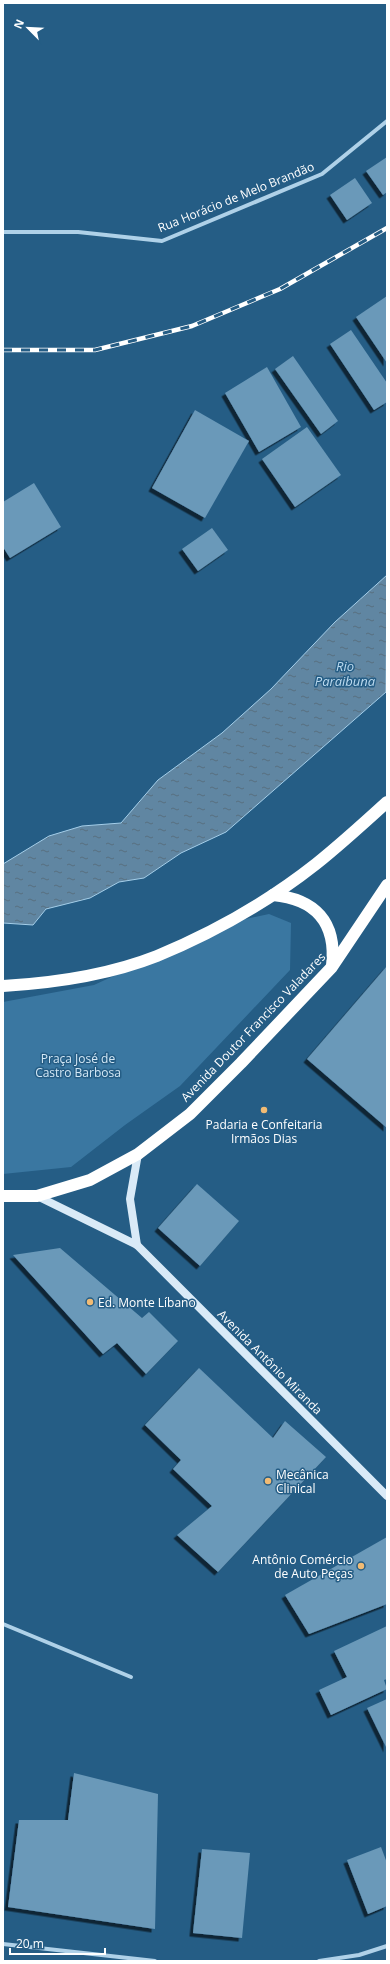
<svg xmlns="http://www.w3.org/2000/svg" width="390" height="1964" viewBox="0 0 390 1964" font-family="'Open Sans',sans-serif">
  <defs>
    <pattern id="water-ripples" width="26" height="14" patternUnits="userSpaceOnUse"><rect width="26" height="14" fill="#6086a2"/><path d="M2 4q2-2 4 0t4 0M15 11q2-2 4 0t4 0" fill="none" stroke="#586f80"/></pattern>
    <filter id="shadow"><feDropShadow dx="-3.5" dy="3.5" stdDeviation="0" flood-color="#0009"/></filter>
  </defs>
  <rect width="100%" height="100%" fill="#255d85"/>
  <polygon fill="#3a77a1" points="269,914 291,923 290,970 180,1086 125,1125 71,1167 3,1174 3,1002 94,985 231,922"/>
  <polygon fill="url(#water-ripples)" stroke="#a4cee9" points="387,575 386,692 226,832 181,853 144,878 119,882 90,898 46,909 33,925 3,923 3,864 49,836 82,826 121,823 158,780 222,733 271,689 335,622"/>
  <g fill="#6a99b9" filter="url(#shadow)">
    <polygon points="387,157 387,192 383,195 366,171"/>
    <polygon points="355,178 372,203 347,220 330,195"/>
    <polygon points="387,296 387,363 356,317"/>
    <polygon points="351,330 387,383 387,402 374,410 330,344"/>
    <polygon points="293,356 338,421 321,434 275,369"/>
    <polygon points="267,367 301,427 259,452 225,393"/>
    <polygon points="195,410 249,441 205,518 152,488"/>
    <polygon points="307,427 341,475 295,507 262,459"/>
    <polygon points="34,483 61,527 10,558 3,547 3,502"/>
    <polygon points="212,528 228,550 198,571 182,549"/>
    <polygon points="387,966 387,1128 307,1059"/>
    <polygon points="197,1184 239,1221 200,1266 158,1228"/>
    <polygon points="60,1248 142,1318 149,1312 178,1341 146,1374 117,1343 103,1354 13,1255"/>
    <polygon points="199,1368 273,1438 285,1421 326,1457 218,1572 177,1535 212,1506 173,1469 181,1460 145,1425"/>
    <polygon points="387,1537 387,1604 309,1634 285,1595"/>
    <polygon points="387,1626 387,1679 384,1680 387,1689 331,1715 319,1690 347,1677 334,1651"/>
    <polygon points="387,1699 387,1749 367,1708"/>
    <polygon points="74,1773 158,1794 155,1929 8,1907 19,1820 68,1820"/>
    <polygon points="381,1847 387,1863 387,1906 368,1914 347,1860"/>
    <polygon points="202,1849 250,1853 242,1938 193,1933"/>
  </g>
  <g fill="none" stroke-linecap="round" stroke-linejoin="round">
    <g stroke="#afd1e8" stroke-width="4">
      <polyline points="3,232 78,232 162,241 322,174 387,121"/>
      <polyline points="3,1624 131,1677"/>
      <polyline points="3,1944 155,1961"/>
      <polyline points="319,1961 359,1955 387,1946"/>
    </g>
    <g stroke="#d9eaf7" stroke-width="8">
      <polyline points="37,1196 137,1245 387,1496"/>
      <polyline points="137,1245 130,1199 138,1154"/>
    </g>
    <g stroke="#fff" stroke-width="12">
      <path d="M 273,895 C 315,899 337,922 332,966"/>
      <path d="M 3,986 C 54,983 109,975 157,956 C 213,933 269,901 316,864 C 341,844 364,823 387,802"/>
      <polyline points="3,1196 37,1196 90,1180 138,1154 190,1114 241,1063 332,967 387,885"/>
    </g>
    <defs>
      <polyline id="rail" points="3,350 95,350 192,326 280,289 387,228"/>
    </defs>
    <use href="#rail" stroke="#fff" stroke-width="4.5"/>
    <use href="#rail" stroke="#255d85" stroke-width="3" stroke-dasharray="9" stroke-linecap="butt"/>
  </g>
  <g fill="#f1bb74" stroke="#255d85" stroke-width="1.5">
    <circle cx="264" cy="1110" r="4"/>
    <circle cx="90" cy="1302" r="4"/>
    <circle cx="268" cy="1481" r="4"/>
    <circle cx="361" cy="1566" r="4"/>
  </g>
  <g text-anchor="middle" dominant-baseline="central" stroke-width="3" stroke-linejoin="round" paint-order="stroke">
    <g font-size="12" fill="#fff" stroke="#255d85">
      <text transform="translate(236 197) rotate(-22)">Rua Horácio de Melo Brandão</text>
      <text transform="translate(253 1027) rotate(-46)">Avenida Doutor Francisco Valadares</text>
      <text transform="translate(270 1362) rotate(45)">Avenida Antônio Miranda</text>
    </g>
    <g font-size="12" fill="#d3e8f6" stroke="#255d85">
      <text x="78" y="1058">Praça José de<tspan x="78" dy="14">Castro Barbosa</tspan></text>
    </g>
    <g font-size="12" fill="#fff" stroke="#255d85" text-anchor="start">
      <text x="264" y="1124" text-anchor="middle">Padaria e Confeitaria<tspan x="264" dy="14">Irmãos Dias</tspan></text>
      <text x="98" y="1302">Ed. Monte Líbano</text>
      <text x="276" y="1474">Mecânica<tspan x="276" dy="14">Clinical</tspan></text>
      <text x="353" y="1559" text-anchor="end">Antônio Comércio<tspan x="353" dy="14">de Auto Peças</tspan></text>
    </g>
    <g font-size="13" font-style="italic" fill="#bbdaef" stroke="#255d85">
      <text x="345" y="666">Rio<tspan x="345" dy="15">Paraibuna</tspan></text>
    </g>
  </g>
  <rect width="390" height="1964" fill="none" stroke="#ffffff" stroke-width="8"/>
  <g transform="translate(28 28) rotate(294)" stroke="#255d85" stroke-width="3" paint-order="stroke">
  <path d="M0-3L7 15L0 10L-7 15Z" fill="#ffffff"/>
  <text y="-6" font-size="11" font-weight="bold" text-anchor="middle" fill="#ffffff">N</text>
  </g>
  <path d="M10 1948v6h95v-6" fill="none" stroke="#ffffff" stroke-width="2"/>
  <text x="16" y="1948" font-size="12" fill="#ffffff" stroke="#255d85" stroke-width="3" paint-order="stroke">20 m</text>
</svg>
